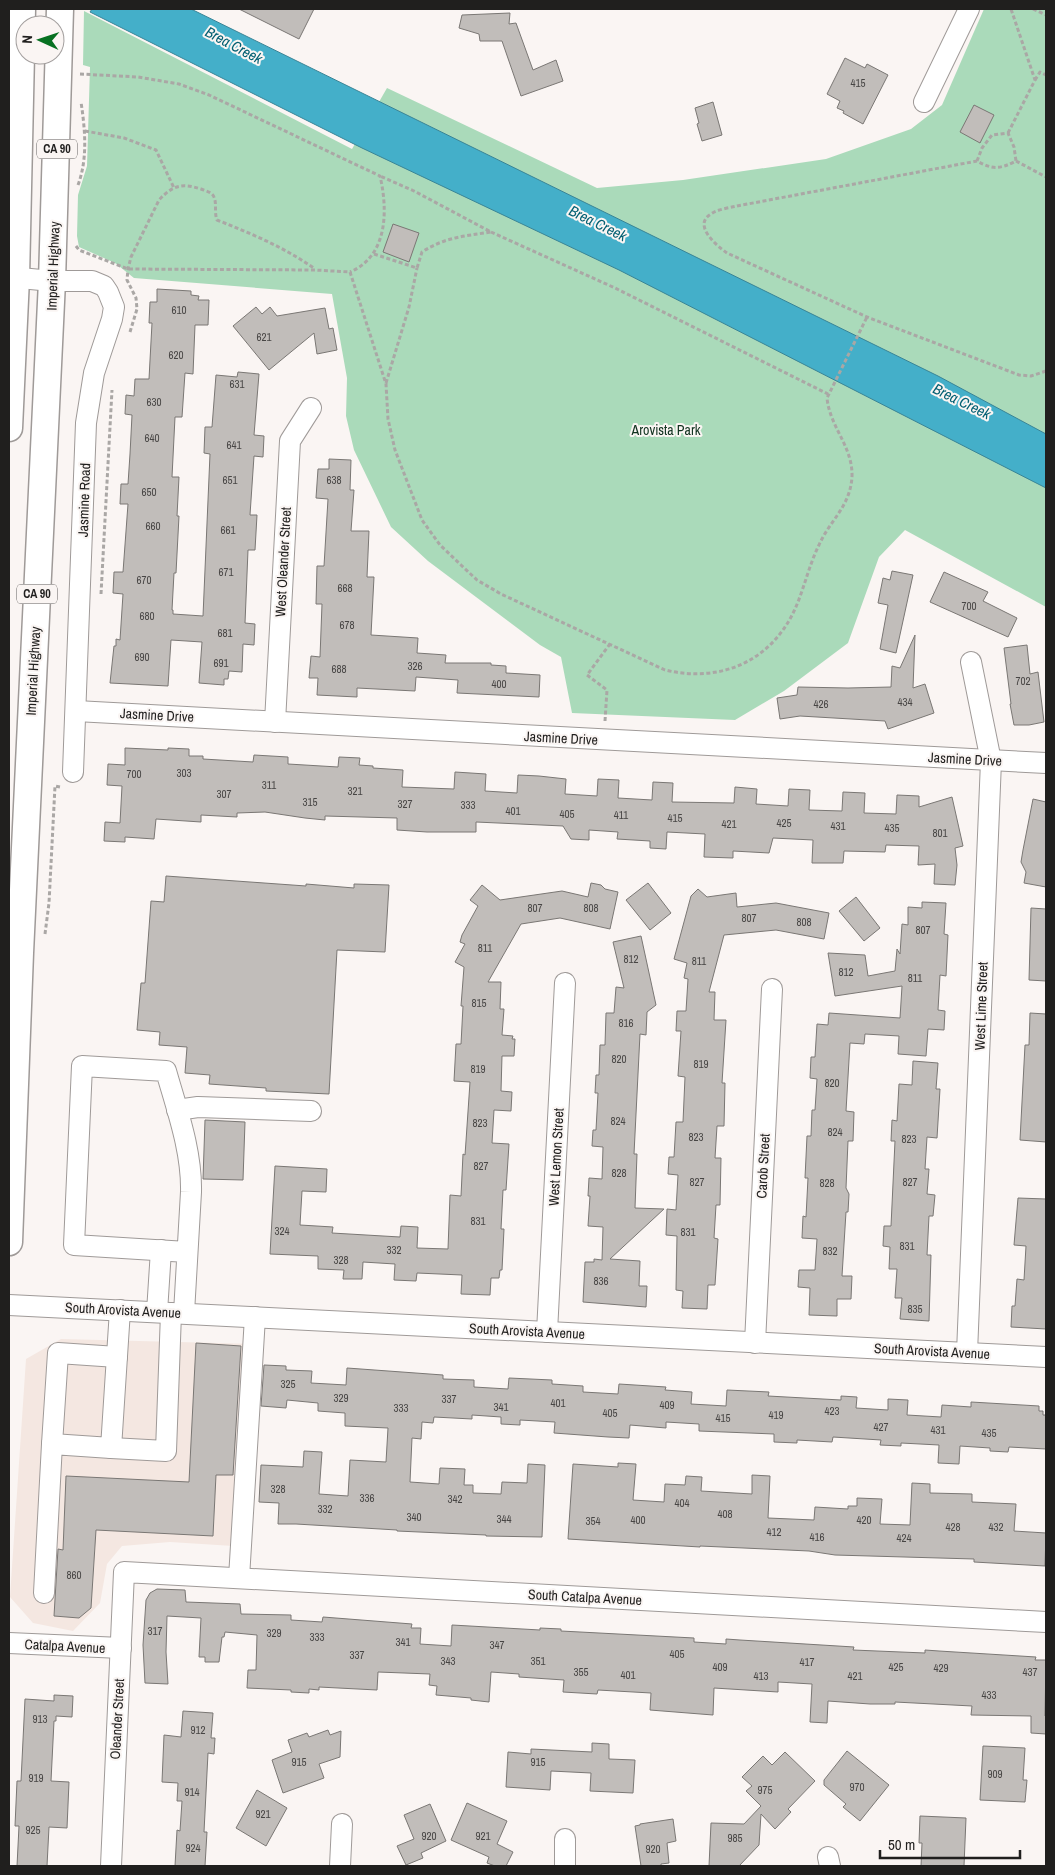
<svg xmlns="http://www.w3.org/2000/svg" width="1055" height="1875" viewBox="0 0 1055 1875" font-family="'Archivo Narrow',sans-serif">
  <rect width="100%" height="100%" fill="#faf5f3"/>
  <polygon fill="#f4e7e1" points="61,1339 260,1344 249,1547 170,1542 122,1546 107,1564 100,1603 73,1631 33,1623 10,1597 26,1359"/>
  <polygon fill="#aadaba" points="984,9 1046,9 1046,607 905,530 879,557 848,643 784,691 735,720 572,713 561,657 540,645 428,561 391,527 354,450 346,416 347,378 332,294 134,278 115,263 79,247 77,236 78,195 87,166 90,67 83,65 84,11 352,149 387,88 597,188 683,180 826,159 911,129 942,105"/>
  <polygon fill="#44afc9" stroke="#398496" points="92,9 191,9 938,376 1046,434 1046,488 619,270 362,148 90,12"/>
  <g fill="#c1bdba" stroke="#7a7774">
    <polygon points="239,9 314,9 299,39"/>
    <polygon points="510,13 509,24 516,23 533,70 556,60 563,81 521,96 502,41 480,41 479,34 459,28 462,15"/>
    <polygon points="845,58 865,68 867,64 888,75 863,124 843,113 844,111 837,108 840,101 827,94"/>
    <polygon points="713,102 722,135 702,141 697,124 699,123 695,108"/>
    <polygon points="974,105 994,115 980,143 960,132"/>
    <polygon points="393,224 419,233 409,262 383,252"/>
    <polygon points="157,289 191,291 191,295 199,296 198,300 209,300 208,325 195,325 193,374 185,373 182,417 175,417 172,477 179,477 177,516 179,516 176,573 174,573 172,610 173,610 173,614 203,616 210,454 204,453 205,427 212,427 216,375 237,377 238,372 259,374 254,435 264,436 263,457 254,456 250,515 257,515 255,550 248,550 245,623 255,624 254,645 243,644 242,672 229,671 228,679 224,679 224,685 199,683 202,642 171,640 168,686 110,683 114,646 116,646 116,639 120,640 123,594 113,593 114,572 123,572 128,504 120,504 121,484 128,484 130,454 132,415 125,414 126,395 134,396 135,379 149,379 152,323 149,323 150,302 157,302"/>
    <polygon points="256,307 262,314 270,307 277,316 325,308 329,329 333,328 337,350 317,354 314,333 269,370 233,326"/>
    <polygon points="329,459 351,460 350,490 354,490 351,531 369,531 367,577 374,577 371,635 418,638 417,653 446,655 445,663 491,663 491,665 506,666 506,673 540,675 539,697 457,693 458,680 416,677 415,691 357,688 357,697 317,695 318,678 309,678 311,656 320,657 322,604 316,604 317,566 324,566 328,499 316,498 318,469 329,469"/>
    <polygon points="892,571 913,575 896,653 880,649 888,605 878,603 883,578 890,580"/>
    <polygon points="944,572 988,592 983,601 1017,618 1008,637 930,602"/>
    <polygon points="915,635 913,688 925,684 934,713 888,729 885,721 800,716 780,719 777,698 797,695 798,687 848,688 891,687 892,666 900,668"/>
    <polygon points="1027,645 1030,674 1038,672 1044,722 1029,725 1014,725 1010,704 1011,704 1004,648"/>
    <polygon points="125,748 168,750 168,748 189,749 189,756 203,756 203,759 253,762 254,755 288,757 288,764 338,767 339,757 360,758 359,765 373,766 373,768 403,770 402,787 454,789 455,772 486,774 485,791 517,793 518,775 539,776 566,779 565,794 597,796 598,779 619,780 618,798 652,800 653,782 673,783 672,802 734,803 735,787 757,789 756,804 788,806 789,789 810,790 809,810 842,811 843,792 865,793 864,813 896,814 897,795 919,796 919,807 952,797 963,846 955,848 957,865 955,885 934,884 935,864 918,865 919,846 886,845 885,852 844,851 843,863 812,863 813,840 773,838 769,853 733,851 733,858 704,857 705,834 667,832 666,849 650,848 650,841 617,839 618,832 589,830 589,840 571,839 563,826 476,822 476,832 427,832 397,830 397,818 325,816 325,820 305,818 265,812 237,813 237,817 201,815 201,822 156,819 154,839 125,837 125,842 104,841 105,822 120,823 122,786 107,785 108,764 125,765"/>
    <polygon points="1033,799 1046,802 1046,887 1024,883 1026,872 1021,862 1023,850"/>
    <polygon points="166,876 306,886 306,884 354,888 354,884 389,885 385,952 337,950 329,1094 266,1091 266,1088 209,1084 210,1075 185,1073 187,1047 159,1045 160,1032 137,1030 141,983 145,983 151,901 164,902"/>
    <polygon points="591,883 601,885 605,889 618,892 610,929 560,918 521,924 488,982 501,982 500,1009 504,1009 502,1035 513,1036 512,1039 515,1039 514,1056 502,1056 501,1091 512,1092 511,1111 494,1110 492,1143 509,1144 506,1190 503,1190 501,1229 504,1229 502,1270 500,1270 499,1278 491,1278 490,1295 461,1294 462,1275 417,1273 416,1281 394,1280 395,1264 363,1262 362,1279 343,1279 344,1270 318,1269 318,1256 270,1254 275,1166 327,1169 326,1192 302,1191 300,1225 333,1227 332,1233 400,1237 401,1226 418,1227 417,1248 448,1249 450,1195 461,1196 463,1154 465,1155 466,1141 470,1082 454,1081 456,1044 461,1044 463,1006 461,1006 464,967 455,962 465,944 460,942 462,935 478,906 470,900 482,885 500,900 562,891 588,897"/>
    <polygon points="648,883 671,913 650,930 626,900"/>
    <polygon points="698,889 707,897 736,893 737,907 776,903 829,913 824,939 776,930 724,935 709,992 715,992 714,1020 726,1020 722,1083 725,1083 724,1126 717,1126 715,1158 721,1158 720,1205 716,1205 714,1238 718,1239 715,1285 708,1285 707,1309 682,1308 683,1291 676,1290 677,1236 666,1235 667,1209 676,1210 678,1175 668,1174 669,1157 674,1157 676,1122 683,1122 685,1077 678,1076 681,1031 676,1031 677,1011 686,1011 688,979 684,978 687,963 674,959 691,896"/>
    <polygon points="856,897 880,928 864,941 839,911"/>
    <polygon points="922,902 946,903 944,934 948,935 946,976 940,975 938,1010 945,1011 944,1030 928,1029 926,1056 898,1054 899,1036 865,1034 864,1044 850,1043 846,1111 854,1112 853,1141 848,1141 846,1188 849,1194 848,1212 846,1212 842,1276 852,1276 851,1299 837,1299 837,1316 809,1315 810,1288 798,1287 799,1270 815,1270 817,1239 802,1238 803,1216 806,1217 808,1178 805,1178 807,1136 811,1136 812,1110 815,1110 817,1079 810,1078 811,1057 815,1057 817,1024 828,1025 829,1013 900,1018 902,986 835,996 828,953 865,955 868,976 895,971 897,949 900,954 902,924 908,925 908,907 922,908"/>
    <polygon points="1031,908 1046,909 1046,981 1029,980"/>
    <polygon points="641,936 656,1005 647,1012 646,1035 640,1034 634,1154 637,1154 635,1208 664,1209 610,1259 640,1261 639,1286 647,1286 646,1307 583,1302 585,1262 594,1262 594,1259 602,1260 603,1227 588,1226 590,1196 588,1196 589,1178 602,1179 603,1147 592,1146 593,1130 596,1130 598,1093 595,1093 596,1075 599,1075 600,1045 605,1045 606,1013 614,1013 616,987 624,988 613,942"/>
    <polygon points="1030,1013 1046,1014 1046,1142 1020,1140 1025,1045 1029,1045"/>
    <polygon points="913,1061 938,1063 936,1089 940,1089 937,1138 927,1137 925,1169 929,1169 927,1194 935,1195 933,1216 929,1216 927,1255 931,1255 929,1321 900,1319 902,1298 895,1298 897,1269 889,1269 890,1247 883,1246 884,1226 891,1226 895,1141 891,1141 892,1120 897,1121 899,1084 912,1085"/>
    <polygon points="205,1120 245,1122 243,1180 203,1179"/>
    <polygon points="1018,1198 1046,1199 1046,1329 1011,1327 1012,1306 1015,1306 1017,1279 1024,1280 1026,1246 1014,1245"/>
    <polygon points="196,1343 241,1346 233,1475 216,1475 213,1536 96,1530 91,1608 79,1618 54,1616 58,1549 63,1550 66,1476 189,1482"/>
    <polygon points="264,1365 286,1366 286,1370 312,1371 311,1383 346,1385 347,1368 443,1375 443,1379 474,1380 474,1387 508,1389 509,1378 552,1380 552,1384 583,1386 583,1392 618,1394 619,1384 666,1387 665,1390 692,1392 691,1404 726,1406 727,1390 769,1392 768,1396 841,1400 841,1396 857,1397 856,1408 888,1410 888,1399 908,1400 907,1415 941,1417 942,1405 971,1407 971,1402 1039,1406 1039,1411 1043,1411 1043,1415 1046,1415 1046,1449 1009,1447 1008,1452 990,1451 990,1448 960,1446 959,1464 938,1463 939,1445 901,1443 901,1446 880,1445 881,1440 833,1437 832,1442 797,1440 797,1443 774,1442 774,1434 699,1431 699,1424 666,1422 666,1428 630,1425 629,1438 608,1437 554,1433 555,1422 520,1420 520,1425 501,1424 501,1417 472,1415 472,1419 434,1417 433,1423 422,1422 421,1439 412,1438 410,1482 439,1484 440,1468 465,1469 464,1485 473,1485 473,1493 501,1494 502,1482 527,1483 528,1464 545,1465 542,1537 486,1536 486,1535 397,1531 397,1530 296,1524 278,1524 279,1503 259,1502 261,1465 303,1467 304,1451 322,1452 319,1494 348,1496 350,1460 386,1462 388,1428 345,1426 345,1413 318,1411 318,1403 287,1400 286,1408 261,1406"/>
    <polygon points="618,1463 636,1464 633,1500 664,1502 665,1484 685,1485 686,1476 702,1477 701,1491 752,1494 752,1475 770,1476 768,1518 814,1520 815,1507 848,1509 848,1506 857,1506 857,1498 882,1499 880,1524 910,1525 912,1483 930,1484 930,1493 972,1494 972,1502 1016,1504 1014,1531 1046,1533 1045,1566 974,1562 974,1559 835,1555 809,1551 700,1546 700,1547 568,1539 573,1464 618,1467"/>
    <polygon points="157,1589 185,1590 186,1602 240,1604 241,1614 291,1615 291,1620 322,1622 323,1617 412,1624 411,1628 421,1628 420,1644 451,1646 452,1625 540,1630 540,1628 561,1629 561,1631 694,1638 694,1642 726,1644 726,1639 740,1640 854,1647 853,1650 925,1653 925,1650 939,1651 1036,1657 1035,1660 1046,1660 1045,1716 1046,1716 1046,1734 1031,1733 1031,1716 971,1715 972,1706 895,1702 895,1704 870,1704 828,1701 827,1723 810,1722 812,1684 778,1682 778,1692 714,1688 713,1715 650,1710 651,1693 598,1690 597,1694 563,1692 564,1680 519,1677 519,1674 491,1672 489,1702 471,1700 471,1698 436,1695 437,1686 429,1685 430,1674 378,1672 377,1690 319,1687 319,1690 309,1689 309,1693 291,1692 291,1690 247,1688 248,1670 256,1670 257,1635 225,1632 224,1637 222,1637 219,1662 205,1662 205,1657 199,1657 201,1618 167,1616 166,1652 168,1684 145,1683 143,1645 146,1600 150,1593"/>
    <polygon points="54,1695 73,1696 72,1717 56,1716 56,1721 54,1721 51,1781 69,1782 67,1828 49,1827 47,1866 17,1866 19,1826 15,1826 17,1781 21,1781 25,1699 54,1701"/>
    <polygon points="183,1711 213,1713 211,1738 215,1738 214,1754 208,1753 204,1832 207,1832 205,1866 175,1866 177,1830 180,1831 182,1801 177,1801 178,1783 162,1782 164,1735 181,1737"/>
    <polygon points="328,1730 330,1735 341,1731 340,1757 319,1764 324,1778 283,1793 272,1760 292,1752 288,1740 307,1733 309,1737"/>
    <polygon points="592,1743 609,1744 609,1759 635,1760 633,1793 590,1791 591,1773 551,1771 550,1790 506,1787 508,1752 531,1754 531,1749 592,1752"/>
    <polygon points="983,1746 1025,1748 1023,1780 1027,1780 1025,1802 980,1800"/>
    <polygon points="847,1751 889,1785 860,1821 843,1807 846,1804 824,1785 824,1780"/>
    <polygon points="785,1752 815,1781 788,1809 791,1812 775,1829 761,1814 759,1845 739,1866 709,1866 711,1823 744,1824 761,1806 746,1791 752,1786 742,1777 763,1756 772,1765"/>
    <polygon points="257,1790 287,1808 266,1846 236,1828"/>
    <polygon points="467,1803 507,1821 497,1844 513,1852 506,1866 495,1866 487,1863 489,1857 451,1840"/>
    <polygon points="430,1804 446,1841 421,1853 423,1858 406,1865 397,1846 414,1839 404,1815"/>
    <polygon points="920,1816 966,1818 964,1866 921,1866 922,1843 919,1843"/>
    <polygon points="673,1819 676,1841 667,1843 669,1863 661,1864 661,1866 641,1866 635,1826 640,1825 640,1824"/>
  </g>
  <g fill="none" stroke-linecap="round" stroke-linejoin="round">
    <defs>
      <g id="minor">
        <polyline points="924,102 969,9"/>
        <polyline points="9,277 52,281 92,281 104,286 108,292 114,307 112,319 94,373 86,423 73,772"/>
        <polyline points="76,711 1046,763"/>
        <polyline points="275,722 290,441 311,408"/>
        <polyline points="177,1110 198,1107 311,1111"/>
        <polyline points="9,1305 1046,1357"/>
        <polyline points="157,1312 161,1250"/>
        <path d="M 184,1313 L 191,1192 C 192,1151 177,1110 166,1071 L 82,1066 L 74,1245 L 187,1252"/>
        <polyline points="547,1332 565,983"/>
        <polyline points="755,1343 772,989"/>
        <polyline points="967,1353 991,761 971,662"/>
        <polyline points="52,1444 58,1353 117,1357"/>
        <polyline points="111,1448 166,1451 171,1313"/>
        <polyline points="239,1578 255,1317"/>
        <polyline points="44,1593 52,1444 111,1448 120,1310"/>
        <polyline points="9,1643 121,1648"/>
        <polyline points="828,1857 830,1866"/>
        <polyline points="111,1866 124,1572 1046,1622"/>
        <polyline points="340,1866 342,1824"/>
        <polyline points="565,1866 565,1839"/>
      </g>
      <g id="major">
        <polyline points="9,428 16,278 22,9"/>
        <polyline points="9,1242 20,953 52,281 60,9"/>
      </g>
    </defs>
    <use href="#minor" stroke="#9f9a98" stroke-width="22"/>
    <use href="#major" stroke="#9f9a98" stroke-width="29"/>
    <g stroke="#aaa7a5" stroke-width="3" stroke-dasharray="4 2.5" stroke-linecap="butt">
      <polyline points="1033,9 1046,15"/>
      <path d="M 80,74 L 138,77 L 179,84 L 209,95 L 380,176 C 388,210 388,256 350,272"/>
      <polyline points="1035,80 1040,72 1046,75"/>
      <polyline points="85,131 124,138 156,150 174,188"/>
      <polyline points="1008,133 1035,80 1011,9"/>
      <path d="M 977,161 L 982,148 L 992,135 L 1008,133 L 1014,147 L 1016,161 C 1000,169 993,170 977,161 L 737,206 C 729,208 718,209 711,214 C 692,225 717,246 727,253 L 867,317 L 1019,375 L 1031,376 L 1046,371"/>
      <polyline points="1016,161 1046,177"/>
      <path d="M 78,185 C 88,158 85,129 81,102"/>
      <polyline points="491,232 615,288 828,394"/>
      <path d="M 76,246 L 79,250 L 128,269 L 315,270 L 350,272 L 386,384 L 388,419 L 395,450 L 422,520 L 440,545 L 461,565 L 477,580 L 501,594 L 665,670 C 720,683 771,662 795,609 C 804,589 809,565 819,545 C 830,520 850,507 852,477 C 853,446 830,428 827,398 L 867,317"/>
      <path d="M 374,254 L 417,268 L 422,252 C 445,237 465,236 491,232 L 414,191 L 380,176"/>
      <path d="M 130,332 L 137,309 L 136,298 L 127,280 L 128,269 L 131,257 L 159,200 C 173,185 182,183 201,189 C 206,191 212,192 214,197 C 217,204 214,212 217,220 C 252,234 284,247 315,269"/>
      <polyline points="386,383 409,307 417,268"/>
      <polyline points="101,594 112,390"/>
      <polyline points="605,721 607,690 587,675 610,644"/>
      <polyline points="45,934 49,903 55,786 60,787"/>
    </g>
    <use href="#minor" stroke="#fff" stroke-width="20"/>
    <use href="#major" stroke="#fff" stroke-width="26"/>
  </g>
  <g text-anchor="middle" dominant-baseline="central" stroke-width="4" stroke-linejoin="round" paint-order="stroke">
    <g font-size="11" fill="#484645">
      <text x="858" y="83">415</text>
      <text x="179" y="310">610</text>
      <text x="264" y="337">621</text>
      <text x="176" y="355">620</text>
      <text x="237" y="384">631</text>
      <text x="154" y="402">630</text>
      <text x="152" y="438">640</text>
      <text x="234" y="445">641</text>
      <text x="230" y="480">651</text>
      <text x="334" y="480">638</text>
      <text x="149" y="492">650</text>
      <text x="153" y="526">660</text>
      <text x="228" y="530">661</text>
      <text x="226" y="572">671</text>
      <text x="144" y="580">670</text>
      <text x="345" y="588">668</text>
      <text x="969" y="606">700</text>
      <text x="147" y="616">680</text>
      <text x="347" y="625">678</text>
      <text x="225" y="633">681</text>
      <text x="142" y="657">690</text>
      <text x="221" y="663">691</text>
      <text x="415" y="666">326</text>
      <text x="339" y="669">688</text>
      <text x="1023" y="681">702</text>
      <text x="499" y="684">400</text>
      <text x="905" y="702">434</text>
      <text x="821" y="704">426</text>
      <text x="184" y="773">303</text>
      <text x="134" y="774">700</text>
      <text x="269" y="785">311</text>
      <text x="355" y="791">321</text>
      <text x="224" y="794">307</text>
      <text x="310" y="802">315</text>
      <text x="405" y="804">327</text>
      <text x="468" y="805">333</text>
      <text x="513" y="811">401</text>
      <text x="567" y="814">405</text>
      <text x="621" y="815">411</text>
      <text x="675" y="818">415</text>
      <text x="784" y="823">425</text>
      <text x="729" y="824">421</text>
      <text x="838" y="826">431</text>
      <text x="892" y="828">435</text>
      <text x="940" y="833">801</text>
      <text x="535" y="908">807</text>
      <text x="591" y="908">808</text>
      <text x="749" y="918">807</text>
      <text x="804" y="922">808</text>
      <text x="923" y="930">807</text>
      <text x="485" y="948">811</text>
      <text x="631" y="959">812</text>
      <text x="699" y="961">811</text>
      <text x="846" y="972">812</text>
      <text x="915" y="978">811</text>
      <text x="479" y="1003">815</text>
      <text x="626" y="1023">816</text>
      <text x="619" y="1059">820</text>
      <text x="701" y="1064">819</text>
      <text x="478" y="1069">819</text>
      <text x="832" y="1083">820</text>
      <text x="618" y="1121">824</text>
      <text x="480" y="1123">823</text>
      <text x="835" y="1132">824</text>
      <text x="696" y="1137">823</text>
      <text x="909" y="1139">823</text>
      <text x="481" y="1166">827</text>
      <text x="619" y="1173">828</text>
      <text x="697" y="1182">827</text>
      <text x="910" y="1182">827</text>
      <text x="827" y="1183">828</text>
      <text x="478" y="1221">831</text>
      <text x="282" y="1231">324</text>
      <text x="688" y="1232">831</text>
      <text x="907" y="1246">831</text>
      <text x="394" y="1250">332</text>
      <text x="830" y="1251">832</text>
      <text x="341" y="1260">328</text>
      <text x="601" y="1281">836</text>
      <text x="915" y="1309">835</text>
      <text x="288" y="1384">325</text>
      <text x="341" y="1398">329</text>
      <text x="449" y="1399">337</text>
      <text x="558" y="1403">401</text>
      <text x="667" y="1405">409</text>
      <text x="501" y="1407">341</text>
      <text x="401" y="1408">333</text>
      <text x="832" y="1411">423</text>
      <text x="610" y="1413">405</text>
      <text x="776" y="1415">419</text>
      <text x="723" y="1418">415</text>
      <text x="881" y="1427">427</text>
      <text x="938" y="1430">431</text>
      <text x="989" y="1433">435</text>
      <text x="278" y="1489">328</text>
      <text x="367" y="1498">336</text>
      <text x="455" y="1499">342</text>
      <text x="682" y="1503">404</text>
      <text x="325" y="1509">332</text>
      <text x="725" y="1514">408</text>
      <text x="414" y="1517">340</text>
      <text x="504" y="1519">344</text>
      <text x="638" y="1520">400</text>
      <text x="864" y="1520">420</text>
      <text x="593" y="1521">354</text>
      <text x="953" y="1527">428</text>
      <text x="996" y="1527">432</text>
      <text x="774" y="1532">412</text>
      <text x="817" y="1537">416</text>
      <text x="904" y="1538">424</text>
      <text x="74" y="1575">860</text>
      <text x="155" y="1631">317</text>
      <text x="274" y="1633">329</text>
      <text x="317" y="1637">333</text>
      <text x="403" y="1642">341</text>
      <text x="497" y="1645">347</text>
      <text x="677" y="1654">405</text>
      <text x="357" y="1655">337</text>
      <text x="448" y="1661">343</text>
      <text x="538" y="1661">351</text>
      <text x="807" y="1662">417</text>
      <text x="720" y="1667">409</text>
      <text x="896" y="1667">425</text>
      <text x="941" y="1668">429</text>
      <text x="581" y="1672">355</text>
      <text x="1030" y="1672">437</text>
      <text x="628" y="1675">401</text>
      <text x="761" y="1676">413</text>
      <text x="855" y="1676">421</text>
      <text x="989" y="1695">433</text>
      <text x="40" y="1719">913</text>
      <text x="198" y="1730">912</text>
      <text x="299" y="1762">915</text>
      <text x="538" y="1762">915</text>
      <text x="995" y="1774">909</text>
      <text x="36" y="1778">919</text>
      <text x="857" y="1787">970</text>
      <text x="765" y="1790">975</text>
      <text x="192" y="1792">914</text>
      <text x="263" y="1814">921</text>
      <text x="33" y="1830">925</text>
      <text x="429" y="1836">920</text>
      <text x="483" y="1836">921</text>
      <text x="735" y="1838">985</text>
      <text x="193" y="1848">924</text>
      <text x="653" y="1849">920</text>
    </g>
    <g fill="#faf5f3" stroke="#615f5e" stroke-width="1">
      <rect x="37" y="139.5" width="40" height="19" rx="4"/>
      <rect x="17" y="584.5" width="40" height="19" rx="4"/>
    </g>
    <g font-size="12" font-weight="bold" fill="#201f1e">
      <text x="57" y="149">CA 90</text>
      <text x="37" y="594">CA 90</text>
    </g>
    <g font-size="14" fill="#201f1e" stroke="#faf5f3">
      <text transform="translate(53 266) rotate(-88)">Imperial Highway</text>
      <text transform="translate(84 500) rotate(-88)">Jasmine Road</text>
      <text transform="translate(283 562) rotate(-87)">West Oleander Street</text>
      <text transform="translate(33 671) rotate(-87)">Imperial Highway</text>
      <text transform="translate(157 715) rotate(3)">Jasmine Drive</text>
      <text transform="translate(561 738) rotate(3)">Jasmine Drive</text>
      <text transform="translate(965 759) rotate(3)">Jasmine Drive</text>
      <text transform="translate(981 1006) rotate(-88)">West Lime Street</text>
      <text transform="translate(556 1157) rotate(-87)">West Lemon Street</text>
      <text transform="translate(763 1166) rotate(-87)">Carob Street</text>
      <text transform="translate(123 1310) rotate(3)">South Arovista Avenue</text>
      <text transform="translate(527 1331) rotate(3)">South Arovista Avenue</text>
      <text transform="translate(932 1351) rotate(3)">South Arovista Avenue</text>
      <text transform="translate(585 1597) rotate(3)">South Catalpa Avenue</text>
      <text transform="translate(65 1646) rotate(3)">Catalpa Avenue</text>
      <text transform="translate(117 1719) rotate(-87)">Oleander Street</text>
    </g>
    <g font-size="14" fill="#10321f" stroke="#faf5f3">
      <text x="666" y="430">Arovista Park</text>
    </g>
    <g font-size="15" font-style="italic" fill="#046073" stroke="#faf5f3">
      <text transform="translate(234 45) rotate(28)">Brea Creek</text>
      <text transform="translate(598 223) rotate(26)">Brea Creek</text>
      <text transform="translate(962 401) rotate(26)">Brea Creek</text>
    </g>
  </g>
  <rect width="1055" height="1875" fill="none" stroke="#201f1e" stroke-width="20"/>
  <g transform="translate(40 40) rotate(273)"><circle r="24" fill="#faf5f3" stroke="#a39f9e"/>
  <path d="M0-4L9 19L0 12L-9 19Z" fill="#077121"/>
  <text y="-8" font-size="14" font-weight="bold" text-anchor="middle" fill="#201f1e">N</text>
  </g>
  <path d="M880 1850v8h140v-8" fill="none" stroke="#201f1e" stroke-width="2.5"/>
  <text x="888" y="1850" font-size="15" fill="#201f1e" stroke="#faf5f3" stroke-width="4" paint-order="stroke">50 m</text>
</svg>
